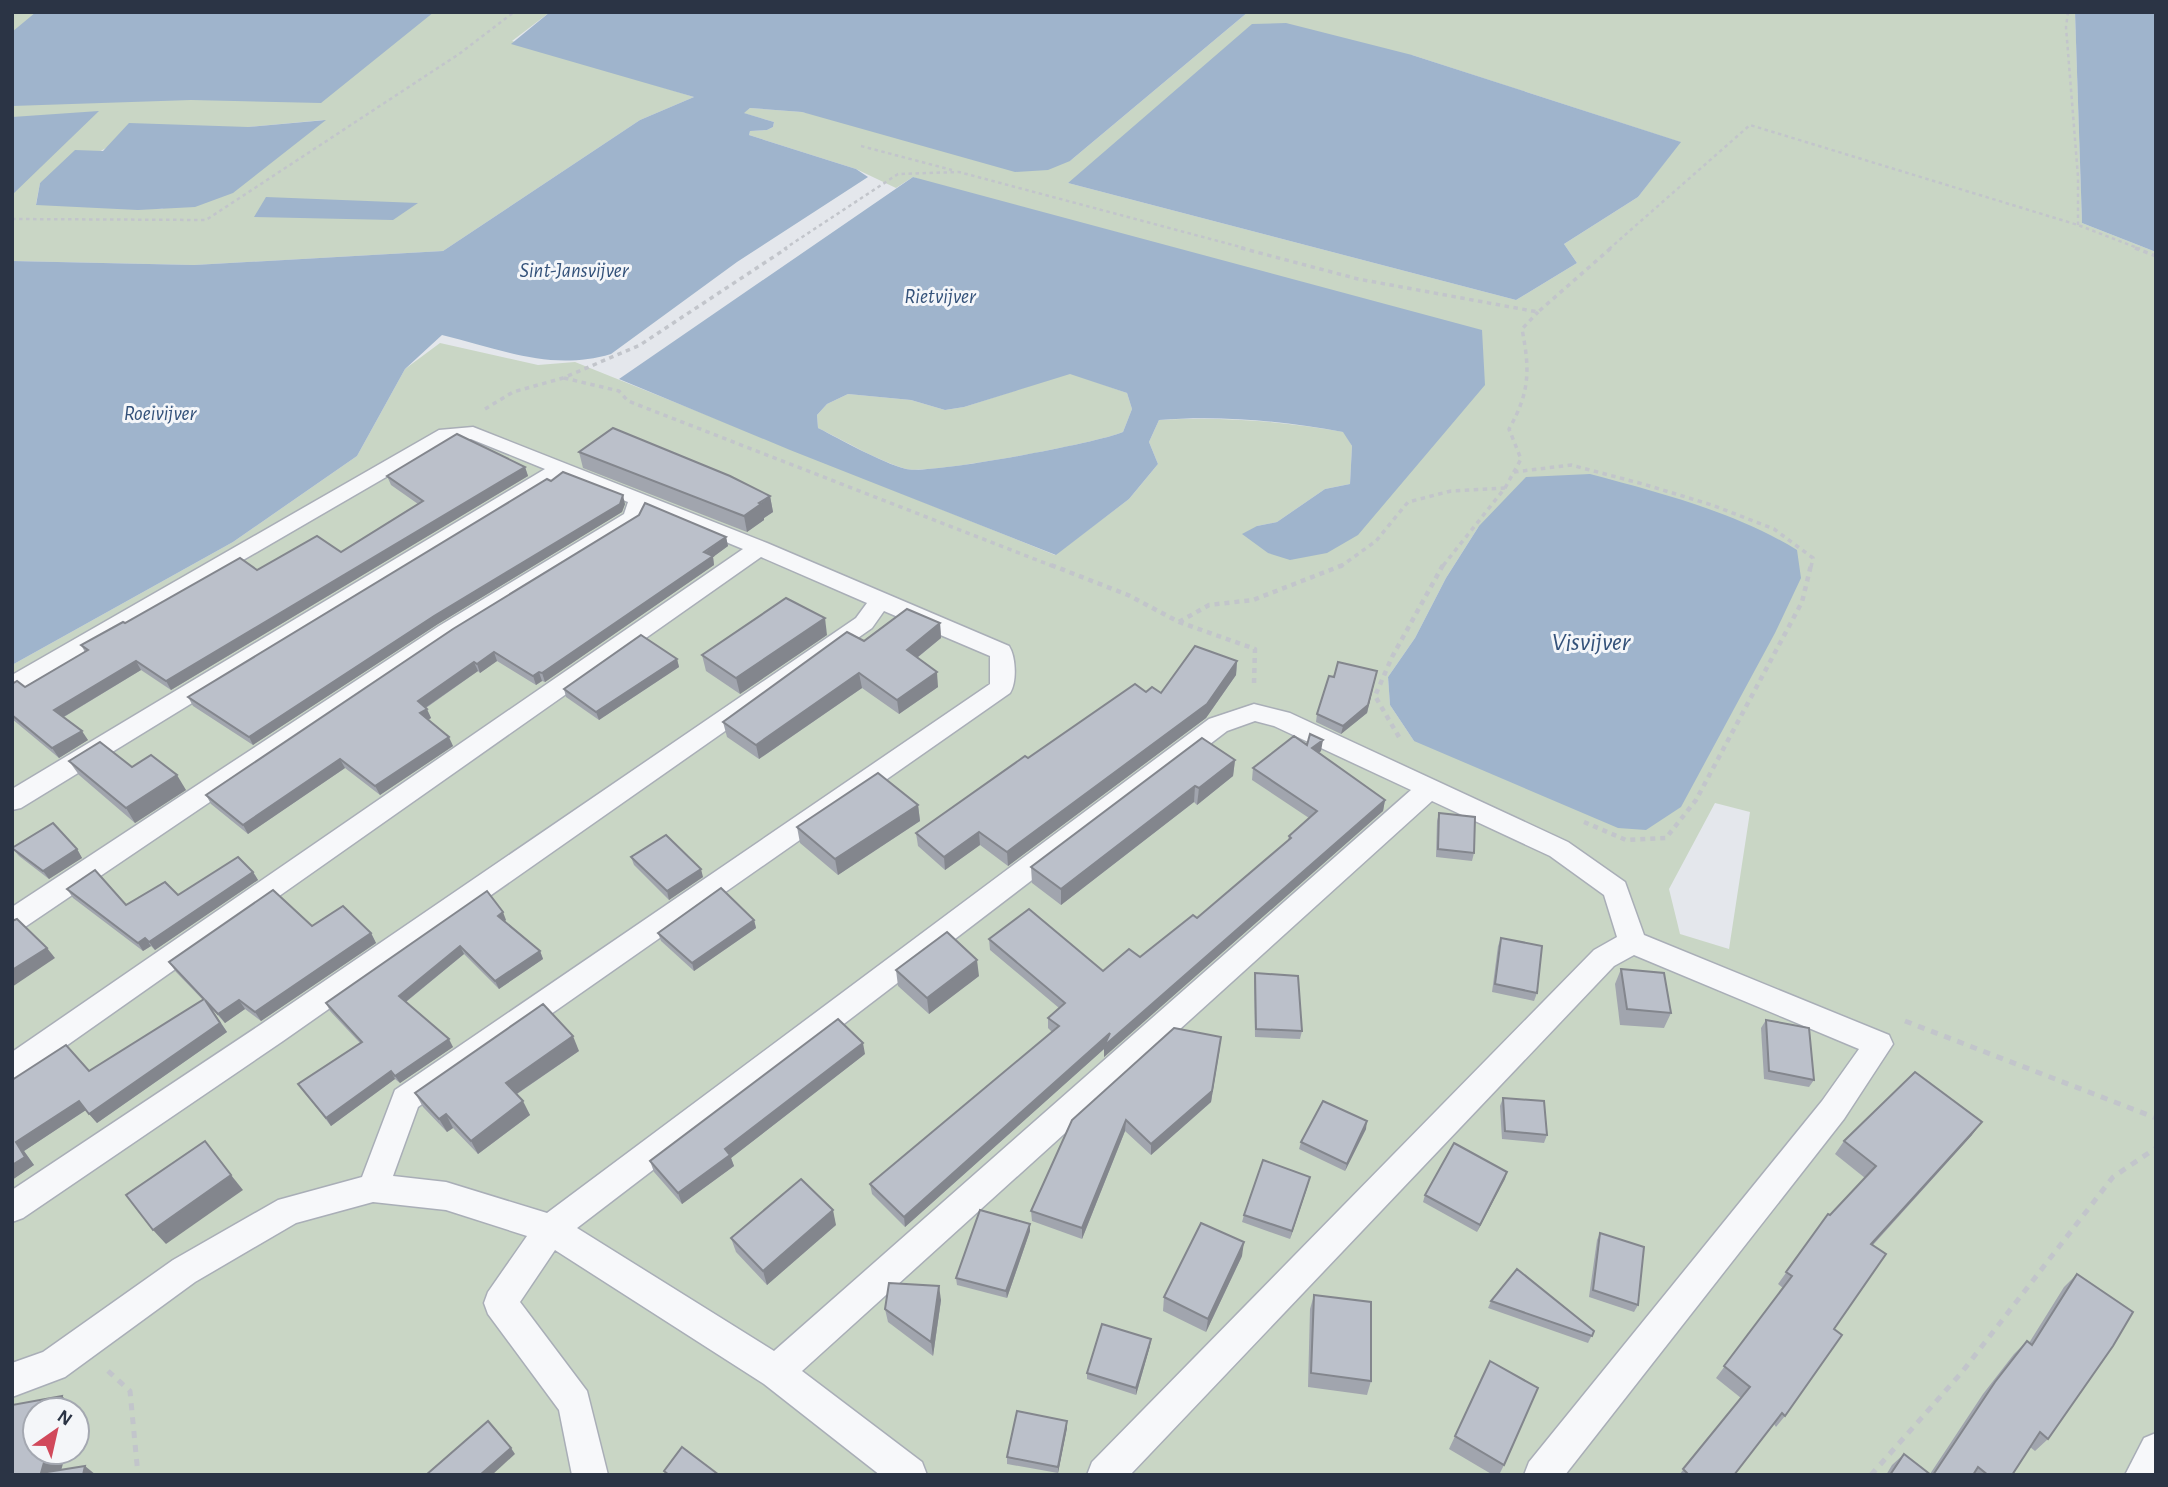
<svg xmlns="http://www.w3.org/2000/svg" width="2168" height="1487" viewBox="0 0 2168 1487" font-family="'Alegreya Sans',sans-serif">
  <rect width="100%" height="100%" fill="#e4e7ec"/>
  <g fill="#c9d6c5" fill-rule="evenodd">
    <path d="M 12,12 L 550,12 L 512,41 L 694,97 L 640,120 L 443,251 L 194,265 L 12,261 ZM 324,120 L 162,209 L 36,204 L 40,183 L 108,147 L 248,127 Z"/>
    <path d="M 1248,12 L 2075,12 L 2082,223 L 2156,252 L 2156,1475 L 12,1475 L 12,665 L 233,542 L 357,456 L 405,369 L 440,343 L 538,365 L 575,362 L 1055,555 L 1129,499 L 1158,464 L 1149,442 L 1159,420 C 1221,416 1282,421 1344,432 L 1352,446 L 1350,484 L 1325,489 L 1277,522 L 1257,526 L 1268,553 L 1485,384 L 913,177 L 896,188 L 856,169 L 749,135 L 750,131 L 767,130 L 773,127 L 774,122 L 743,113 L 750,108 L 802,112 L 1070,161 ZM 1412,55 L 1680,142 L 1638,197 L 1564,244 L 1577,263 L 1516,300 L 1068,183 ZM 1479,526 L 1414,741 L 1390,705 L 1388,677 L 1415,638 L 1446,578 ZM 1715,803 L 1750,812 L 1729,949 L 1680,934 L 1669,889 ZM 35,1410 L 77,1410 L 77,1452 L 35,1452 Z"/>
    <path d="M 1070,373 L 1127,393 L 1132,409 L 1123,432 C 1098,443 929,475 906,469 C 878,461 845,441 818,428 L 817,415 L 827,404 L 848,394 L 911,400 L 945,410 L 964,407 Z"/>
  </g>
  <g fill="#9fb4cc" fill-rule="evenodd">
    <polygon points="36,12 434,12 321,103 191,100 12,106 12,32"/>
    <path d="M 550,12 L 1248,12 L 1070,161 L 1048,170 L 1015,172 L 802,112 L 750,108 L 744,113 L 774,122 L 773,127 L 767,130 L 750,131 L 749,135 L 856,169 L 868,177 L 737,262 L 611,354 C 550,372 501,349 442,335 L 405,369 L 357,456 L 233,542 L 12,665 L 12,261 L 194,265 L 443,251 L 640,120 L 694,97 L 511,44 Z"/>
    <polygon points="2075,12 2156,12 2156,252 2082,223"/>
    <polygon points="1286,23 1412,55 1681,142 1638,197 1564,244 1577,263 1516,300 1068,183 1252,24"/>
    <polygon points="99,111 12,195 12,117"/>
    <polygon points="326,120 233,193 195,207 138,210 36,205 40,183 75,150 103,151 129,123 248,127"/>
    <path d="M 913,177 L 1482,330 L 1485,385 L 1358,535 L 1327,553 L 1290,560 L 1268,553 L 1242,534 L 1257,526 L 1277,522 L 1325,489 L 1350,484 L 1352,446 L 1343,432 C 1283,421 1221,415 1159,420 L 1149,442 L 1158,464 L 1129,499 L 1056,555 L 790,450 L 619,379 ZM 1070,374 L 1127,393 L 1132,409 L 1123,432 C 1098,443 928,475 906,469 C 880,462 842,440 818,428 L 817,415 L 827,404 L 848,394 L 911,400 L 945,410 L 964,407 Z"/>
    <polygon points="266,197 418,203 393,220 254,217"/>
    <path d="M 1590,474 C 1661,493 1735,512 1797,550 L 1801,578 L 1775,633 L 1681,807 L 1646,830 L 1618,828 L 1414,741 L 1390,705 L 1388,677 L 1415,638 L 1446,578 L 1479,526 L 1526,477 Z"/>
  </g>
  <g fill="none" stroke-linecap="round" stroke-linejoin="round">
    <defs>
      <g id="service">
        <path d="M 473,427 L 767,543 L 1009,646 C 1016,657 1017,682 1010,693 L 418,1107 L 393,1176 L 446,1182 L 547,1213 L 1209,719 L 1254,704 L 1290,713 L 1568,842 L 1625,882 L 1644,935 L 1889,1035 L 1893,1044 L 1844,1119 L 1565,1475 L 1524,1475 L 1529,1462 L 1822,1101 L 1859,1049 L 1634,955 L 1614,966 L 1130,1475 L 1087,1475 L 1092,1462 L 1594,950 L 1617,937 L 1604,895 L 1550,856 L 1432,801 L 802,1371 L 922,1462 L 927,1475 L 880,1475 L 764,1384 L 555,1250 L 520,1302 L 587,1391 L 608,1475 L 572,1475 L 559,1410 L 488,1314 L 484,1303 L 488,1292 L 527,1236 L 446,1210 L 373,1202 L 296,1223 L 195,1282 L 65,1377 L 12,1397 L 12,1363 L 43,1352 L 173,1260 L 278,1200 L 362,1177 L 395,1090 L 990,684 L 990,656 L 884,611 L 872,628 L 283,1041 L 23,1218 L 12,1222 L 12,1190 L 263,1023 L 856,618 L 867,603 L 761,557 L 22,1077 L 12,1081 L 12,1052 L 743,549 L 646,509 L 640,522 L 455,636 L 22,929 L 12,932 L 12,907 L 439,626 L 624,514 L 628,502 L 562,476 L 21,808 L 12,810 L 12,789 L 545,469 L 471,439 L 450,440 L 12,694 L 12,675 L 439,430 ZM 1255,721 L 1274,726 L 1411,790 L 774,1351 L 577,1228 L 1227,731 Z"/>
        <polygon points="2156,1433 2156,1475 2125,1475 2144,1438"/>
      </g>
    </defs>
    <use href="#service" stroke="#a9aeb7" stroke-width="3"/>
    <g stroke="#c2c5cb" stroke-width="2.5" stroke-dasharray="3.5 3.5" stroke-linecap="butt">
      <polyline points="2068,12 2066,27 2078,177 2078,225"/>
      <polyline points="861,146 952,170"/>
      <polyline points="12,219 206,220 459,54 514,12"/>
      <polyline points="784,249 898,174 959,172 1248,249"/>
      <polyline points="1609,249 1750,125 2078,225 2140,249"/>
    </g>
    <g stroke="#c2c5cb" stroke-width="3.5" stroke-dasharray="4.5 4.5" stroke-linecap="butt">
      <polyline points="1241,248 1358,279 1538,312 1611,248"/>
      <polyline points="2135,248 2156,256"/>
      <polyline points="564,378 619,391 628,401 1055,567"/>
      <polyline points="485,409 513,392 563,378 640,345 787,248"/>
      <polyline points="1514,472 1571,465 1643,484 1712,505 1774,529 1813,558 1811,567"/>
      <path d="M 1505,488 L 1521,459 L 1509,429 C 1530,392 1530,370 1522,329 L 1538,312"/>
      <polyline points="1340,567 1376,541 1408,502 1451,491 1505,488 1442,567"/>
    </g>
    <g stroke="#c2c5cb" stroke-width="4.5" stroke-dasharray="5 5" stroke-linecap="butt">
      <polyline points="1051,565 1128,595 1179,622 1255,649 1254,683"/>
      <polyline points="1179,622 1209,605 1253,600 1343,565"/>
      <polyline points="1399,737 1375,696 1392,657 1443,565"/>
      <polyline points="1584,822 1626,840 1666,838 1696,800 1802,602 1811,565"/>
    </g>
    <g stroke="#c2c5cb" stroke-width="5" stroke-dasharray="7 7" stroke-linecap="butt">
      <polyline points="1905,1021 2156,1118"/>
      <polyline points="108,1371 130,1391 138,1475"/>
      <polyline points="1871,1475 1962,1372 2113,1177 2156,1148"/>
    </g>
    <use href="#service" fill="#f7f8fa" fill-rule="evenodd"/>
  </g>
  <g fill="#a1a5ae">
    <polygon points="579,452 770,496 773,512 764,518 764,520 747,532 583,468"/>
    <polygon points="525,467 528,476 171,690 141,670 64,717 88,740 59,758 12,719 12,684 25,687 85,652 81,645 125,623 257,570 341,552 418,504 391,485 387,476"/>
    <polygon points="551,481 625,504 622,512 438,624 253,745 193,706 188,697"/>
    <polygon points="726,537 728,546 713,557 714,565 545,682 542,681 536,685 497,661 480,673 478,671 426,708 431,718 428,720 453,746 380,795 345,768 248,834 211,804 206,795"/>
    <polygon points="940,623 941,638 917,658 938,687 899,714 862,688 759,759 727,737 723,722 864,641"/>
    <polygon points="827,635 740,694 706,671 702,655"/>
    <polygon points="677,659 679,667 599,720 566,697 564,689"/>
    <polygon points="1237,661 1236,675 1206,718 1008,866 980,845 945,870 918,846 916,833 1028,758 1161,693"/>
    <polygon points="1377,671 1367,713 1341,734 1316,722 1317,714 1334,677"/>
    <polygon points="1307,745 1321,751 1318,753 1385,800 1383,811 1104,1057 1104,1049 905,1227 872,1194 870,1184 1052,1032 1048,1028 1048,1018 1059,1008 990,950 989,939 1103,971 1140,957 1197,918 1288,840 1289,836 1309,818 1252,780 1253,768"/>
    <polygon points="1235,760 1233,776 1197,805 1194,802 1061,905 1032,883 1031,867"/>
    <polygon points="69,761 132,767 186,790 135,823 79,775"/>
    <polygon points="918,805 920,821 838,875 800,843 797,827"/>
    <polygon points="1439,813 1474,853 1472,861 1436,857 1437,821"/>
    <polygon points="12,848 77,849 82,858 49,879 19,856"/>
    <polygon points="631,857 703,877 669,900 634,865"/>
    <polygon points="253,872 258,880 155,950 151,946 143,951 73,898 67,889 126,905 178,895"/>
    <polygon points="506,920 505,921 540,951 543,959 499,989 464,954 406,1002 453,1047 400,1083 395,1079 331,1126 298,1084 360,1043 330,1011 326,1003"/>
    <polygon points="754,920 756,928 694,971 661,941 658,933"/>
    <polygon points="312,926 371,933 376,943 261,1021 245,1009 225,1023 212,1009 227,1032 97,1123 86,1110 24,1151 34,1165 12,1180 12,1080 89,1071 203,1000 176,972 169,962"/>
    <polygon points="1501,938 1537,993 1534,1001 1492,992 1498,946"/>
    <polygon points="1621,969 1671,1013 1664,1028 1620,1025 1615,984"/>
    <polygon points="896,970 979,976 929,1014 898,986"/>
    <polygon points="1255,973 1302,1031 1300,1039 1255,1037 1254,981"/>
    <polygon points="1766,1020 1814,1080 1809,1087 1764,1079 1761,1028"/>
    <polygon points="1220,1048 1211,1102 1151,1155 1125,1131 1082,1239 1032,1221 1031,1211 1072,1120"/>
    <polygon points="579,1051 517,1094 530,1115 478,1154 453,1128 447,1132 423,1107 415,1093"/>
    <polygon points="865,1054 731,1158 734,1166 682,1204 654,1172 650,1161"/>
    <polygon points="1503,1098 1547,1135 1544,1143 1502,1139 1500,1106"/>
    <polygon points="1366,1129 1345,1171 1299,1149 1301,1142"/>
    <polygon points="1972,1135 1873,1245 1834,1329 1785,1416 1776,1427 1774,1424 1734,1475 1679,1475 1741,1398 1716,1378 1783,1288 1778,1284 1828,1214 1830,1215 1865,1178 1835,1154 1844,1141"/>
    <polygon points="1507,1172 1477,1232 1423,1202 1425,1195"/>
    <polygon points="1308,1185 1290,1239 1242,1222 1244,1215"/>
    <polygon points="1030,1224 1030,1231 1007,1298 957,1285 956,1278"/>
    <polygon points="836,1225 767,1285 736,1252 731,1238"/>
    <polygon points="1600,1233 1638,1305 1634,1312 1589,1297 1597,1240"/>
    <polygon points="1242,1256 1206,1332 1163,1311 1164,1297"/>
    <polygon points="2077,1274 2048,1439 2035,1451 2030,1447 2012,1475 1886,1475 1892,1465 1904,1454 1930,1474 1983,1394 2014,1354 2027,1341 2029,1343 2064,1287"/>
    <polygon points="1314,1295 1371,1381 1367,1395 1308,1387 1310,1309"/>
    <polygon points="941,1300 933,1356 888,1322 885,1309"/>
    <polygon points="1491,1301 1594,1331 1588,1343 1488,1308"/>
    <polygon points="1150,1346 1136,1395 1087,1379 1087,1373"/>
    <polygon points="1490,1361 1504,1465 1499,1475 1493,1475 1449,1449"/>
    <polygon points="1067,1428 1058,1473 1007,1464 1007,1457"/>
  </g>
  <g fill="#83868d">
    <polygon points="525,467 528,476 171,690 166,681"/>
    <polygon points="623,495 625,504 622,512 438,624 253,745 249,737 434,616"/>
    <polygon points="770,496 773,512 764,518 764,520 747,532 744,516"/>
    <polygon points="726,537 728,546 713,557 714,565 545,682 542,673"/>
    <polygon points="825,618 827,635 740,694 736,678"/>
    <polygon points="940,623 941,638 908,665 907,650"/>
    <polygon points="494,652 497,661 480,673 477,664"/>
    <polygon points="677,659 679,667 599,720 596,712"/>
    <polygon points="136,661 141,670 60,719 54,710"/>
    <polygon points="1237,661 1236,675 1206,718 1008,866 1007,852"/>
    <polygon points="474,662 478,671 422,710 418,701"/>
    <polygon points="1377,671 1367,713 1341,734 1343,726"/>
    <polygon points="539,672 542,681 536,685 533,676"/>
    <polygon points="937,672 938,687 899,714 897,700"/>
    <polygon points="859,673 862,688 759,759 756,745"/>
    <polygon points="427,709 431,718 424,722 420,713"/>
    <polygon points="82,731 88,740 59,758 52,748"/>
    <polygon points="449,737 453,746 380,795 375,786"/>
    <polygon points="1323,740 1321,751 1310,760 1312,748"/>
    <polygon points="340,759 345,768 248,834 243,825"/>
    <polygon points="1235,760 1233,776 1197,805 1199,788"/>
    <polygon points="177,775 186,790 135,823 126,808"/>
    <polygon points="1195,786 1194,802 1061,905 1061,889"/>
    <polygon points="1385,800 1383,811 1104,1057 1104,1049 905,1227 904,1217 1110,1033"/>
    <polygon points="918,805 920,821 838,875 835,859"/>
    <polygon points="979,832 980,845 945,870 944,857"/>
    <polygon points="77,849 82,858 49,879 43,871"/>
    <polygon points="701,869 703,877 669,900 667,891"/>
    <polygon points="253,872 258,880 155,950 149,942"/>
    <polygon points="503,912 506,920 502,924 498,916"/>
    <polygon points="754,920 756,928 694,971 692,963"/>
    <polygon points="371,933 376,943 261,1021 255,1012"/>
    <polygon points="145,938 151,946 143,951 138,943"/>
    <polygon points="460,946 464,954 403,1004 399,996"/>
    <polygon points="47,948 55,958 12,987 12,970"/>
    <polygon points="540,951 543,959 499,989 495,981"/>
    <polygon points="977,960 979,976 929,1014 927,998"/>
    <polygon points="205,1000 227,1032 97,1123 89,1114"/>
    <polygon points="239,1000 245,1009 225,1023 218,1014"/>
    <polygon points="573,1036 579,1051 512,1097 506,1083"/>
    <polygon points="1221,1037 1211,1102 1151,1155 1151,1144"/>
    <polygon points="449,1039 453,1047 400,1083 395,1076"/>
    <polygon points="863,1043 865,1054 731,1158 734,1166 682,1204 678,1193 725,1149"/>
    <polygon points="391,1071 395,1079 331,1126 326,1118"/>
    <polygon points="79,1101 86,1110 24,1151 34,1165 12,1180 12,1165 16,1142"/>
    <polygon points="523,1101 530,1115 478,1154 471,1141"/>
    <polygon points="446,1114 453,1128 447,1132 439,1119"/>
    <polygon points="1126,1120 1125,1131 1082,1239 1082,1228"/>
    <polygon points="1367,1121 1366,1129 1345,1171 1347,1164"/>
    <polygon points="1982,1122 1972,1135 1862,1256 1871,1244"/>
    <polygon points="1507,1172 1505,1179 1477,1232 1480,1225"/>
    <polygon points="231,1175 243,1190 166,1244 153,1230"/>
    <polygon points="1310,1177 1308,1185 1290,1239 1292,1231"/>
    <polygon points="833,1210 836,1225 767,1285 763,1271"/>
    <polygon points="1030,1224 1030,1231 1007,1298 1006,1291"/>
    <polygon points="1244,1242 1242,1256 1206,1332 1208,1319"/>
    <polygon points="939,1286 941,1300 933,1356 931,1342"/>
    <polygon points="1151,1339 1150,1346 1136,1395 1136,1388"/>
    <polygon points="62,1396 77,1410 77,1411 59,1410"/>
    <polygon points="1067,1421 1067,1428 1058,1473 1058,1467"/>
    <polygon points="511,1448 515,1454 492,1475 480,1475"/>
    <polygon points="47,1452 66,1452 60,1475 41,1473"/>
    <polygon points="85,1466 96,1475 83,1475"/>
  </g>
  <g fill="#bbc0ca" stroke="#83868d" stroke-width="2">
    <polygon points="613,428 730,476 770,496 759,503 761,504 744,516 579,452"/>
    <polygon points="457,434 525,467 166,681 136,661 54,710 82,731 52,748 12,715 12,684 17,681 25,687 88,650 81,645 123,622 125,623 240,558 257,570 317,536 341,552 423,501 387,476"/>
    <polygon points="563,472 623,495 620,504 434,616 249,737 188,697 547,479 551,481"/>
    <polygon points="645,503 726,537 704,552 713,556 542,673 539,672 533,676 494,652 477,664 474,662 418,701 427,709 420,713 449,737 375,786 340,759 243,825 206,795 453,629 639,515"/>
    <polygon points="786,598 825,618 736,678 702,655"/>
    <polygon points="907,609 940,623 907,650 937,672 897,700 859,673 756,745 723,722 847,632 864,641"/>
    <polygon points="641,635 677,659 596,712 564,689"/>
    <polygon points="1195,646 1237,661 1207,704 1007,852 979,832 944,857 916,833 1025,756 1028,758 1135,684 1146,692 1152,687 1161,693"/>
    <polygon points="1338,662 1377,671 1368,705 1343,726 1317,714 1329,676 1334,677"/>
    <polygon points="1310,734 1323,740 1312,748 1385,800 1104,1046 1110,1033 904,1217 870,1184 1059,1026 1048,1018 1065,1003 989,939 1029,909 1103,971 1129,949 1140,957 1193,915 1197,918 1291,838 1289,836 1317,811 1253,768 1294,736 1307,745"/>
    <polygon points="1202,738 1235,760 1199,788 1195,786 1061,889 1031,867"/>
    <polygon points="100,742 132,767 151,755 177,775 126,808 69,761"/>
    <polygon points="878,773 918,805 835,859 797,827"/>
    <polygon points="1439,813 1475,817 1474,853 1438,849"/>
    <polygon points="53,823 77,849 43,871 12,848"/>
    <polygon points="666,835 701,869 667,891 631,857"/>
    <polygon points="238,857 253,872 149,942 145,938 138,943 67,889 95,870 126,905 165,882 178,895"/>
    <polygon points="721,888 754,920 692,963 658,933"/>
    <polygon points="273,890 312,926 343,906 371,933 255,1012 239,1000 218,1014 205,1000 220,1023 89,1114 79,1101 16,1142 25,1157 12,1165 12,1080 66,1045 89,1071 204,999 169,962"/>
    <polygon points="487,891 503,912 498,916 540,951 495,981 460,946 399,996 449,1039 395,1076 391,1071 326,1118 298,1084 362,1042 326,1003"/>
    <polygon points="17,919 47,948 12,970 12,921"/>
    <polygon points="947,932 977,960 927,998 896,970"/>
    <polygon points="1501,938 1542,946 1537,993 1495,984"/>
    <polygon points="1621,969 1664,973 1671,1013 1627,1009"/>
    <polygon points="1255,973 1298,976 1302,1031 1256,1029"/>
    <polygon points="543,1004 573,1036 506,1083 523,1101 471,1141 446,1114 439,1119 415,1093"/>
    <polygon points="838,1019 863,1043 725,1149 730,1155 678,1193 650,1161"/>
    <polygon points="1766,1020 1809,1028 1814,1080 1769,1071"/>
    <polygon points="1174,1028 1221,1037 1212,1091 1151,1144 1126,1120 1082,1228 1031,1211 1072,1120"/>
    <polygon points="1915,1072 1982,1122 1871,1244 1886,1254 1834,1329 1842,1335 1785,1416 1782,1413 1734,1475 1689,1475 1683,1469 1750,1387 1724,1366 1792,1276 1786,1272 1828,1214 1830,1215 1876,1166 1844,1141"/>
    <polygon points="1503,1098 1544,1101 1547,1135 1505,1131"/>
    <polygon points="1323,1101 1367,1121 1347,1164 1301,1142"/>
    <polygon points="205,1141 231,1175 153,1230 126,1195"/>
    <polygon points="1454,1143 1507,1172 1480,1225 1425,1195"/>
    <polygon points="1263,1160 1310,1177 1292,1231 1244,1215"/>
    <polygon points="801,1179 833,1210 763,1271 731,1238"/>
    <polygon points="980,1210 1030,1224 1006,1291 956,1278"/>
    <polygon points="1201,1223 1244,1242 1208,1319 1164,1297"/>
    <polygon points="1600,1233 1644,1247 1638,1305 1593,1290"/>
    <polygon points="1517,1269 1594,1331 1592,1336 1491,1301"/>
    <polygon points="2077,1274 2133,1312 2113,1346 2048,1439 2040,1432 2012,1475 1988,1475 1978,1467 1973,1475 1933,1475 1995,1382 2027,1341 2032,1345"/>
    <polygon points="889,1283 939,1286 931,1342 885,1309"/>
    <polygon points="1314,1295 1371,1302 1371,1381 1311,1373"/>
    <polygon points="1102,1324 1151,1339 1136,1388 1087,1373"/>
    <polygon points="1490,1361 1538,1388 1504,1465 1455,1436"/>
    <polygon points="62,1396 59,1410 35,1410 35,1452 47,1452 41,1473 85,1466 83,1475 12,1475 12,1405"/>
    <polygon points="1017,1411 1067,1421 1058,1467 1007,1457"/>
    <polygon points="488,1421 511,1448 480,1475 426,1475"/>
    <polygon points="682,1447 719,1475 669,1475 664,1471"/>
    <polygon points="1904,1454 1931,1475 1890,1475"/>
  </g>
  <g text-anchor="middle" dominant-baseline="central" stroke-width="6" stroke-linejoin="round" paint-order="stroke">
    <g font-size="21" font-style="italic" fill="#34527a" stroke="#f4f6f9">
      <text x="574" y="270">Sint-Jansvijver</text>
      <text x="940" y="296">Rietvijver</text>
      <text x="160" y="413">Roeivijver</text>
    </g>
    <g font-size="26" font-style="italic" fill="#34527a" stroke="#f4f6f9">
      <text x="1591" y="642">Visvijver</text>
    </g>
  </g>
  <rect width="2168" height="1487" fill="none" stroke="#2b3445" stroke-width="28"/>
  <g transform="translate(56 1431) rotate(34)"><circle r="33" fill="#f4f6f9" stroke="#a4a8b1" stroke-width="2"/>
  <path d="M0-5L12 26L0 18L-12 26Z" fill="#d1495b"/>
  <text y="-10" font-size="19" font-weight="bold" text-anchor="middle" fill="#2b3445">N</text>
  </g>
</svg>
